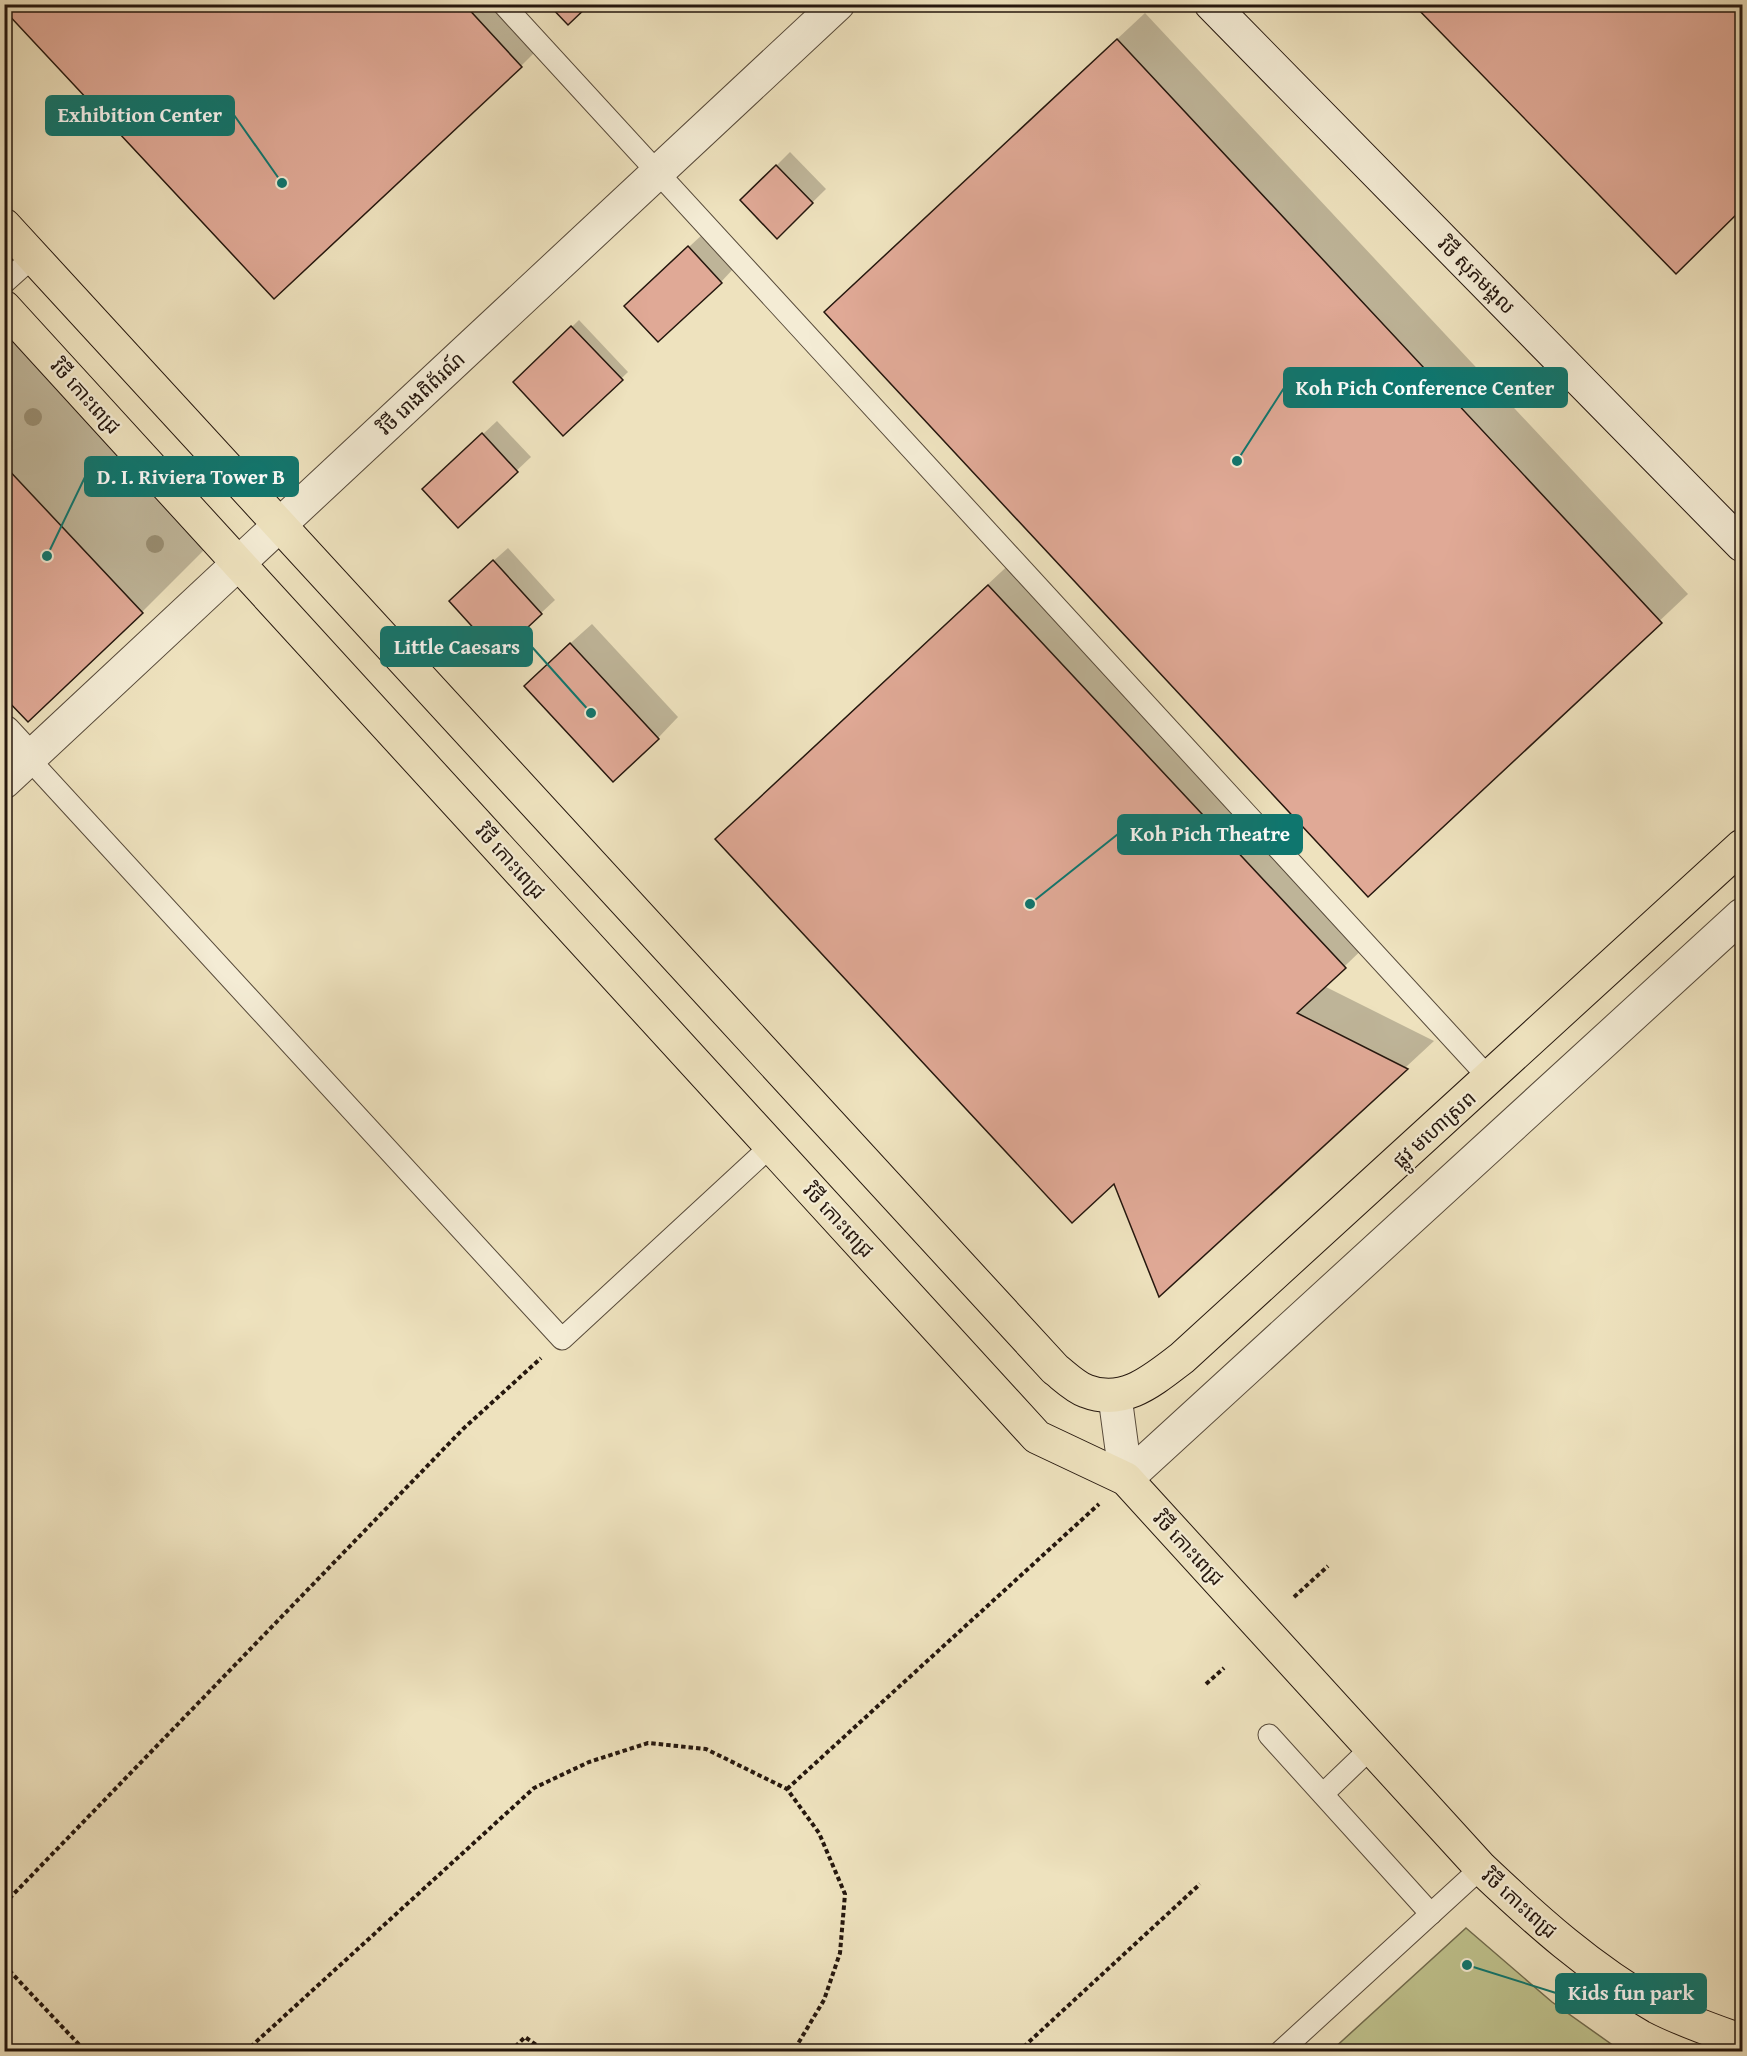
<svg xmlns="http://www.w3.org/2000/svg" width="1747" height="2056" viewBox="0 0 1747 2056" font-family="'Gentium Book Plus','Noto Sans Khmer',serif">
  <rect width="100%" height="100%" fill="#eee2be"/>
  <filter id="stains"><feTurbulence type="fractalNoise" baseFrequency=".00333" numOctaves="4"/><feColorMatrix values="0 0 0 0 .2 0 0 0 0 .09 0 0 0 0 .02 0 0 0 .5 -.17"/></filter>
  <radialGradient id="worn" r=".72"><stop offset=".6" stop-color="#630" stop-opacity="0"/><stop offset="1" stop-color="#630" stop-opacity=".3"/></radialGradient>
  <polygon fill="#bfc28d" stroke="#726c4e" stroke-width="1.5" points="1466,1928 1552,2002 1621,2051 1331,2051"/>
  <g fill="#0003">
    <polygon points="4,4 517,4 548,39 521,66"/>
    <polygon points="1415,4 1742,4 1742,207 1676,272"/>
    <polygon points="1145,13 1688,594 1369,894 853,285"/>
    <polygon points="790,152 826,189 777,237 742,200"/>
    <polygon points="703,234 734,268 721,282 640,292"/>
    <polygon points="4,318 214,540 142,612 28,720 4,694"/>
    <polygon points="579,320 628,372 564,434 515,382"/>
    <polygon points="497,421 531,457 458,526 438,476"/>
    <polygon points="508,548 555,600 498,653 464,587"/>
    <polygon points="1016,558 1372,940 1324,986 1434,1041 1160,1295 1115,1181 744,812"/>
    <polygon points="592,624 678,717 658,738 546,665"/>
  </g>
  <g fill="#e0a996" stroke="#25170e" stroke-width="1.5">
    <polygon points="4,4 464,4 522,67 274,299 4,10"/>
    <polygon points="548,4 590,4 568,25"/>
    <polygon points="1413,4 1742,4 1742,209 1676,274"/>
    <polygon points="1117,39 1662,623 1368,897 824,312"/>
    <polygon points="776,165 813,203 777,239 740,200"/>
    <polygon points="688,246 722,283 658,342 624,306"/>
    <polygon points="571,326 623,380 563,436 513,382"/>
    <polygon points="482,433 518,472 458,528 422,489"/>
    <polygon points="4,465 143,613 28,722 4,697"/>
    <polygon points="493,560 542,614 498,655 449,601"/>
    <polygon points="988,585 1346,968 1297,1013 1408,1069 1159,1297 1114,1184 1072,1223 715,839"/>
    <polygon points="570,643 659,739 613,782 524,686"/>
  </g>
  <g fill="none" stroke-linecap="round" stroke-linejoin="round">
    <defs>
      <g id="lane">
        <polyline points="503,4 1489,1078"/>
        <polyline points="4,283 33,257"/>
        <polyline points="29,759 562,1339 771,1146"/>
        <polyline points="1269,1735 1431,1914"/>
        <polyline points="1323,1794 1372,1747"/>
        <polyline points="1280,2052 1481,1868"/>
      </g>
      <g id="street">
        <polyline points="4,732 29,759"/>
        <polyline points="4,782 838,4"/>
        <polyline points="1115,1397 1126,1479"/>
        <polyline points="1126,1479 1742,915"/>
      </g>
      <polyline id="secondary" points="1211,4 1742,545"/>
      <g id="primary">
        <path d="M 4,225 L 1055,1369 C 1064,1376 1075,1387 1086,1391 C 1124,1406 1153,1380 1182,1358 L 1742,846"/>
        <path d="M 4,307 L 1037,1437 L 1126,1479 L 1481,1868 C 1536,1920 1590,1969 1657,2007 C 1684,2021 1714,2031 1742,2041"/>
      </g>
    </defs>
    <use href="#lane" stroke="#574a3a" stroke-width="23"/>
    <use href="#street" stroke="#574a3a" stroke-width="35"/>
    <use href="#secondary" stroke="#25170e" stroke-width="35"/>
    <use href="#primary" stroke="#25170e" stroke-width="35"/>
    <g stroke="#25170e" stroke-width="4" stroke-dasharray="4.5 3" stroke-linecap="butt">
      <polyline points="1294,1597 1328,1566"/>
      <polyline points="1206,1684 1224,1668"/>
      <polyline points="787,1789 1099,1504"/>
      <polyline points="4,1904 463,1429 541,1358"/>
      <polyline points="4,1965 86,2052"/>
      <polyline points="245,2052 534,1788 589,1762 648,1743 706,1749 787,1789 819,1833 845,1894 840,1953 824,2000 793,2052"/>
      <polyline points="510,2052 525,2037 546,2052"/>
      <polyline points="1018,2052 1200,1884"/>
    </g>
    <use href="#lane" stroke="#f4ecd5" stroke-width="21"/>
    <use href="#street" stroke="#f4ecd5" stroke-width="33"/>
    <use href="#secondary" stroke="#f4ecd5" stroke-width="33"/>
    <use href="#primary" stroke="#eee2be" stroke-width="33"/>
  </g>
  <g fill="#998e72">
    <circle cx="33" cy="417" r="9"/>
    <circle cx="100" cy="488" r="9"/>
    <circle cx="155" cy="544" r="9"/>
  </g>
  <g text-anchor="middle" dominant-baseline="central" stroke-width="4.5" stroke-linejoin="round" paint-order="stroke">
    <g font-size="20" fill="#25170e" stroke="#f4ecd5">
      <text transform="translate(1477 275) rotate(45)">វិថី សុភមង្គល</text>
      <text transform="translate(421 393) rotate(-43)">វិថី រោងពិព័រណ៍</text>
      <text transform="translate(86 396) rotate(48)">វិថី កោះពេជ្រ</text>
      <text transform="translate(511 861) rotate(48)">វិថី កោះពេជ្រ</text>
      <text transform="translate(1434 1129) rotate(-42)">ផ្លូវ មហោស្រព</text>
      <text transform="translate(839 1220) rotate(47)">វិថី កោះពេជ្រ</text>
      <text transform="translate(1189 1548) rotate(47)">វិថី កោះពេជ្រ</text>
      <text transform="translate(1520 1903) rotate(42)">វិថី កោះពេជ្រ</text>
    </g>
  </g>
  <path fill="none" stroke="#0f766e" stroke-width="2" d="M282 183L234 115M1237 461L1284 388M47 556L85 477M591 713L532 647M1030 904L1118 834M1467 1965L1556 1993"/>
  <g fill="#0f766e" stroke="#f4ecd5" stroke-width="2">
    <circle cx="282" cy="183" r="6"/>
    <circle cx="1237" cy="461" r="6"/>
    <circle cx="47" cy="556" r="6"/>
    <circle cx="591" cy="713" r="6"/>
    <circle cx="1030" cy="904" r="6"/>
    <circle cx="1467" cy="1965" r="6"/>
  </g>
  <g fill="#0f766e" stroke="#0f766e" stroke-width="2">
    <rect x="46" y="96" width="188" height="39" rx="6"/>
    <rect x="1284" y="368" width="283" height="39" rx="6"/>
    <rect x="85" y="457" width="213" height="39" rx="6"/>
    <rect x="381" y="627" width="151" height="39" rx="6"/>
    <rect x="1118" y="815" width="184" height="39" rx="6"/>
    <rect x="1556" y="1974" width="150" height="39" rx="6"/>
  </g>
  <g font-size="21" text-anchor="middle" font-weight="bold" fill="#fff">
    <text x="140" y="122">Exhibition Center</text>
    <text x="1425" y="395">Koh Pich Conference Center</text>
    <text x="191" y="484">D. I. Riviera Tower B</text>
    <text x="457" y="654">Little Caesars</text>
    <text x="1210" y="841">Koh Pich Theatre</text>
    <text x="1631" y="2000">Kids fun park</text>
  </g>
  <rect width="1747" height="2056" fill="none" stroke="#eee2be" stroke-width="24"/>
  <rect x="6" y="6" width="1735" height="2044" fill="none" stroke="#25170e" stroke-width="3"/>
  <rect x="12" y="12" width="1723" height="2032" fill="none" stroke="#25170e" stroke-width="1.5"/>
  <rect width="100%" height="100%" filter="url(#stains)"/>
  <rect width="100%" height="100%" fill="url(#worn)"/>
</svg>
